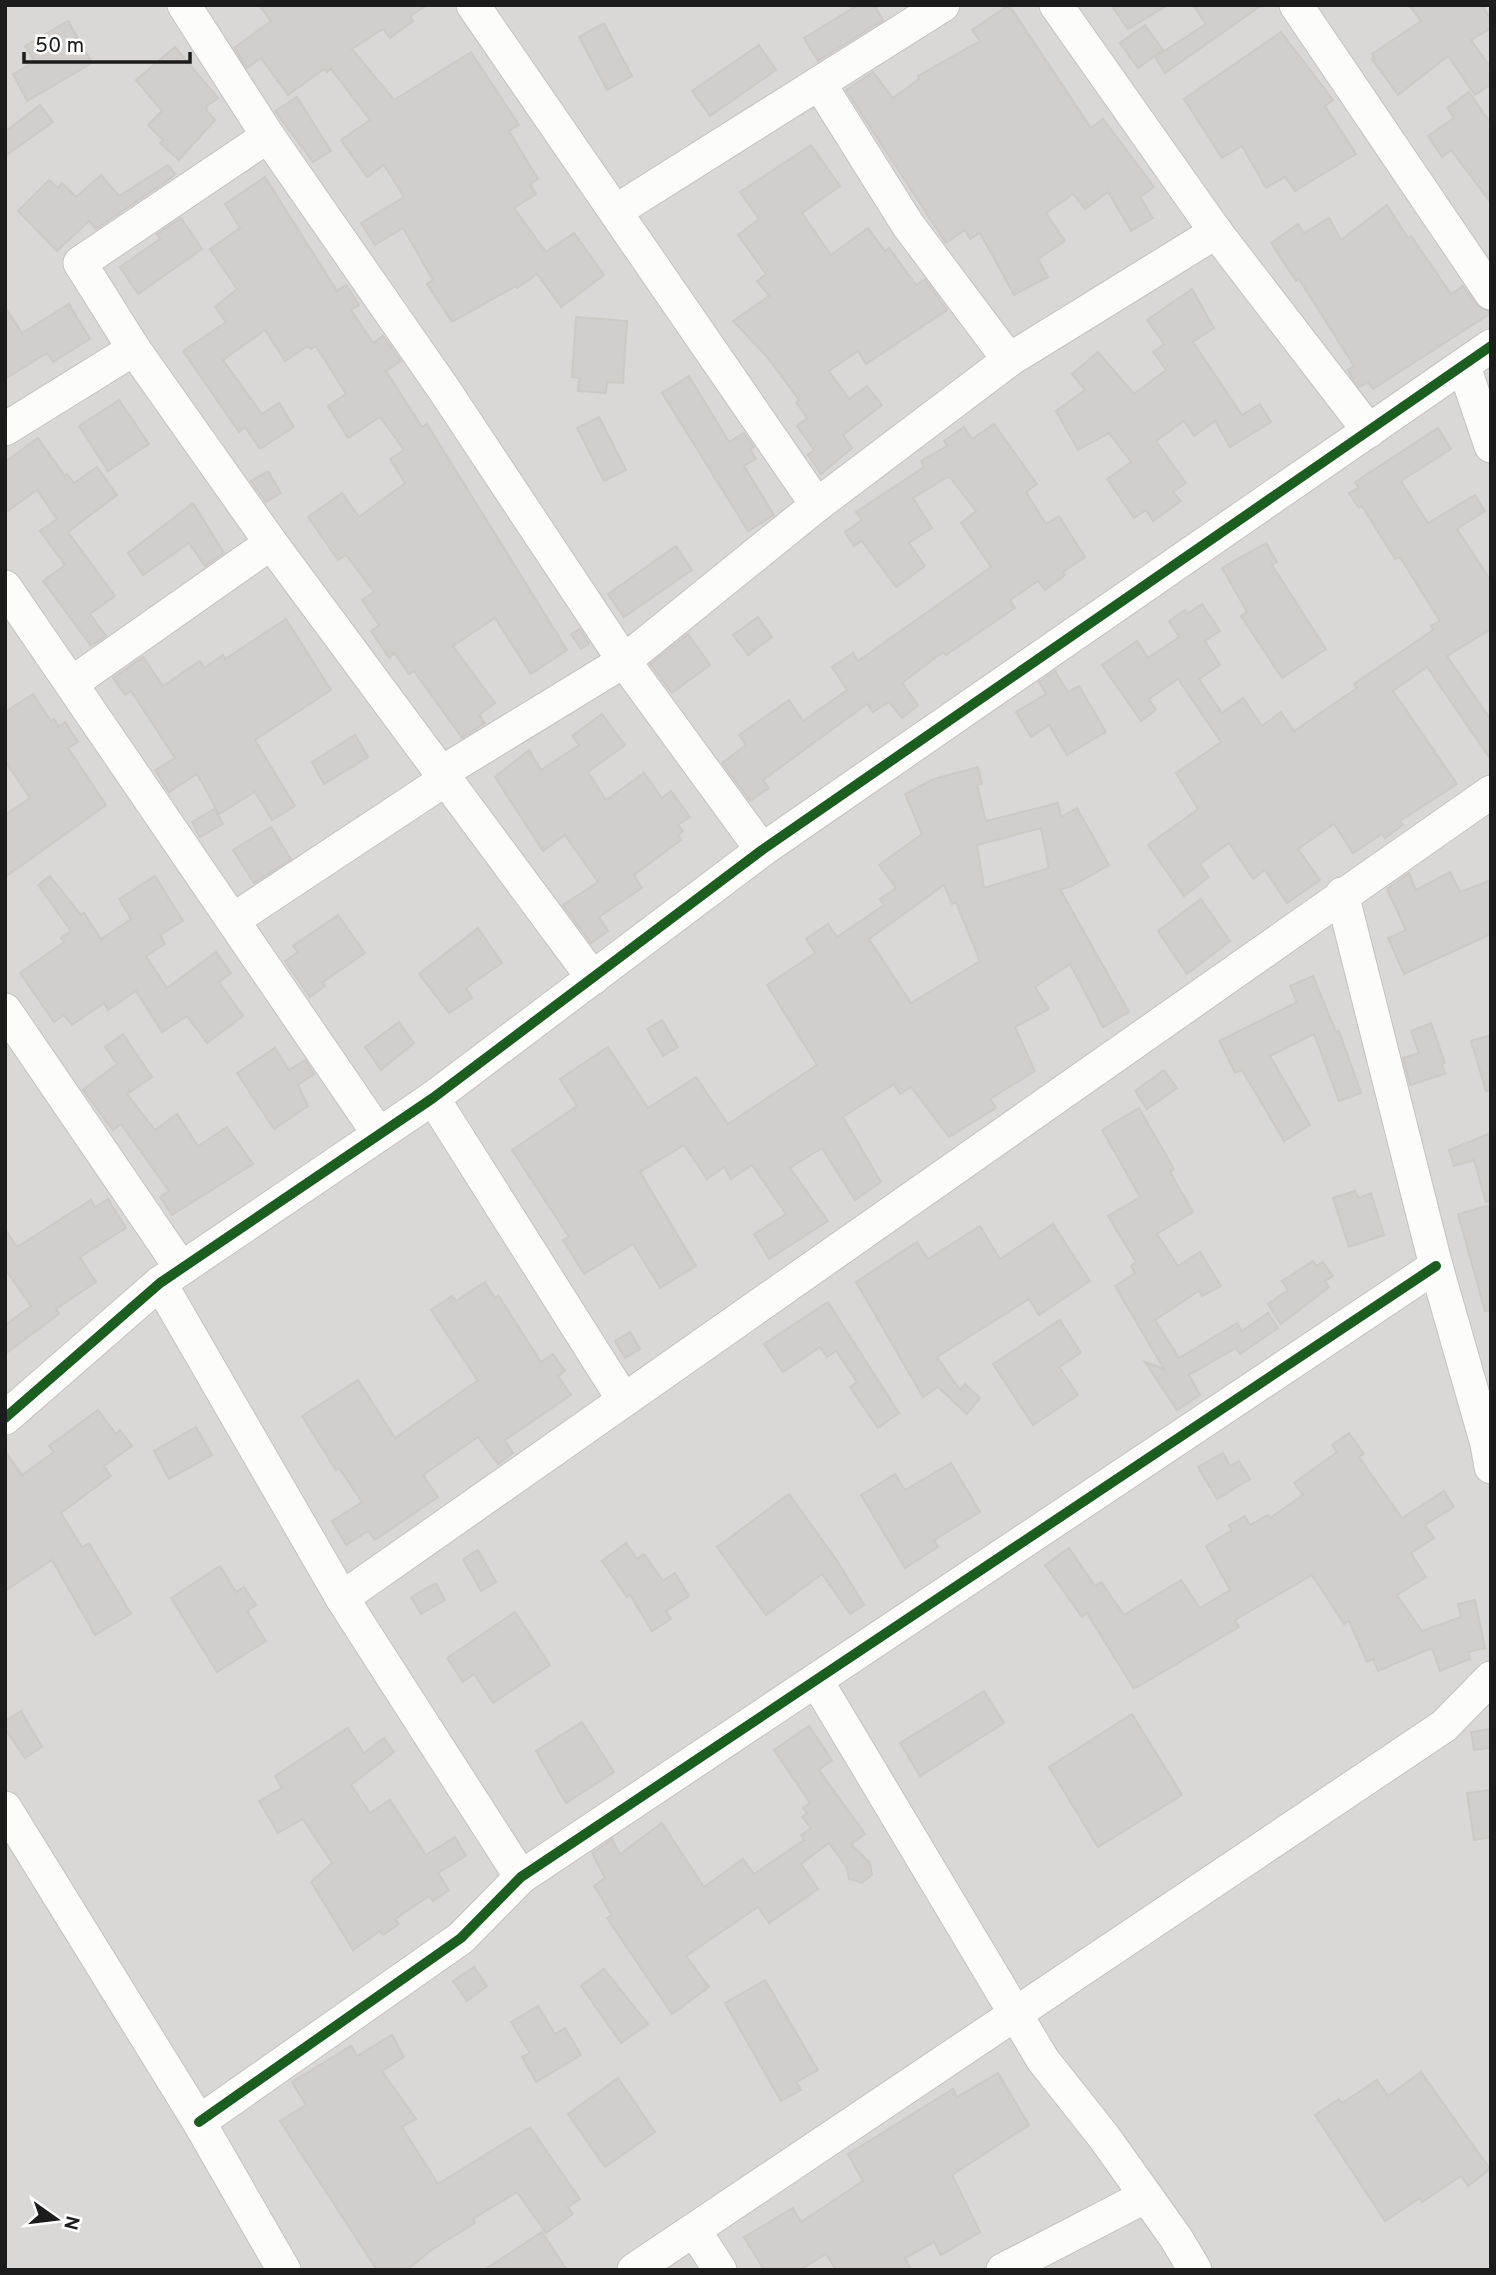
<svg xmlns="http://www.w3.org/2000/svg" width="1496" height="2275" viewBox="0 0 1496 2275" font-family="Overpass,sans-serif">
  <rect width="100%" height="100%" fill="#eae8e4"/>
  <rect fill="#d9d8d6" x="5" y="5" width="1486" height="2265"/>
  <g fill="#d1cecb" stroke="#cdc9c5" stroke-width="2" fill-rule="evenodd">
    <polygon points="259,5 427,5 410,16 413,21 390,38 383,29 352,49 394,100 471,52 519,125 509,131 538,179 530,184 536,194 514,208 546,252 574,233 604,275 561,307 537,274 517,288 516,286 452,322 427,284 433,280 403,228 375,245 361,223 404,197 384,165 367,177 341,140 370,120 331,69 327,72 324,69 288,95 261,58 247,68 234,48 271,21"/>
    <polygon points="858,5 874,5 883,20 818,61 804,38"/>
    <polygon points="1009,5 1091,128 1103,119 1154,187 1140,197 1153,218 1131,231 1108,192 1085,209 1073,194 1046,213 1065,241 1038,259 1048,277 1014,295 980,233 970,239 965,230 946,243 846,90 873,72 893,98 919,79 918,76 980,41 972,30"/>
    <polygon points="1111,5 1168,5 1128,29"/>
    <polygon points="1193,5 1262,5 1165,73 1155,57 1206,24"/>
    <polygon points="1409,5 1482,5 1491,20 1491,28 1471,40 1491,68 1491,84 1475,95 1448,56 1398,95 1372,59 1374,58 1372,54 1421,21"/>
    <polygon points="68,21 92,63 27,101 13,74 35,62 25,46"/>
    <polygon points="604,23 632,76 607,90 579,37"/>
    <polygon points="1145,25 1163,50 1138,68 1120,43"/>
    <polygon points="1281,32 1333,100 1325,106 1356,154 1295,191 1285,177 1266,188 1242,146 1222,158 1184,99"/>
    <polygon points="759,45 776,70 710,116 692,91"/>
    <polygon points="175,47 218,98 207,106 206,110 215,120 179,160 160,143 163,140 148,125 162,111 136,80"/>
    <polygon points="1469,92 1491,124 1491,203 1451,150 1442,157 1428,136 1454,118 1447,108"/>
    <polygon points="297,97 331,151 313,162 275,111"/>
    <polygon points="40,105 53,122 5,156 5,132"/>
    <polygon points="811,145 840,186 802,213 831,255 868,228 885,251 889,248 916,285 925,279 947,310 866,364 858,351 829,371 849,399 867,386 882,405 843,435 852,448 821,474 808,455 814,450 797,426 807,418 796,402 799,400 768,358 733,321 769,296 757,281 766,274 738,235 759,219 740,192"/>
    <polygon points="168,165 175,174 164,183 96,229 89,221 57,251 18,211 49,180 58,188 62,183 76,197 101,175 119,196"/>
    <polygon points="265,177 337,291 346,285 359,305 351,310 373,343 383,336 401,361 386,371 422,427 427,424 567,650 531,674 495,618 453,646 495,703 479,715 485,723 462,738 414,671 409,674 394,653 389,658 371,631 379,625 362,600 374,592 346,555 338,560 308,517 342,493 359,517 405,483 390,459 404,450 380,417 348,438 328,406 346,394 316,346 311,349 308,346 285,361 265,330 223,360 262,414 279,403 294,427 260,449 245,427 239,432 183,351 226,322 215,307 237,289 210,249 240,228 225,204"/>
    <polygon points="1387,205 1408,238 1411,236 1451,294 1463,286 1476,304 1491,313 1373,389 1368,382 1359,387 1352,378 1348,370 1354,366 1299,279 1296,281 1271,243 1298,224 1304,233 1329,218 1341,240"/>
    <polygon points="181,218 202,249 138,294 120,267 160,239 157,234"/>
    <polygon points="1192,289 1214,328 1193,342 1242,415 1260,404 1271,422 1230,447 1215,421 1194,436 1184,421 1156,441 1186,483 1173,492 1181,501 1153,521 1146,510 1134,518 1107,479 1131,462 1109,433 1078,450 1056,411 1085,390 1072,374 1098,352 1134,394 1166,370 1153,352 1164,344 1147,320"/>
    <polygon points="69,304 90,339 53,362 47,353 5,379 5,307 22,333"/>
    <polygon points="576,317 627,321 623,383 607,382 606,393 578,391 579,378 572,377"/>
    <polygon points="689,376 729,442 744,433 754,447 750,449 756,459 744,466 774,515 748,531 662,393"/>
    <polygon points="119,400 149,444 108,471 79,426"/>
    <polygon points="599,417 626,470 604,481 577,428"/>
    <polygon points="994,424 1037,484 1026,492 1046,524 1059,516 1085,557 1063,572 1065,575 1045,590 1038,581 1010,600 1015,608 946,655 943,652 902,683 918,705 902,718 889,702 873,712 867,704 763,780 769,788 750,801 722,763 746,745 739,735 789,700 803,721 847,690 832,667 853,653 858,661 991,567 961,523 976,511 949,476 913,498 932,528 909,543 925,566 896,587 862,541 854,546 845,532 862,520 856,512 924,467 921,461 947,446 944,441 964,427 972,439"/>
    <polygon points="1438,428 1451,449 1401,481 1428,523 1475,495 1485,511 1457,529 1491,581 1491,629 1447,656 1491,720 1491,760 1427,667 1393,691 1457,784 1400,821 1403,825 1385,838 1382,834 1353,853 1334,824 1298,849 1320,880 1287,903 1265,870 1253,879 1229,843 1200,864 1209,877 1184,896 1148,845 1198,809 1176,773 1221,742 1178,679 1149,699 1156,710 1141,721 1102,665 1137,641 1148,658 1179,637 1169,621 1185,610 1187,614 1202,604 1220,631 1205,641 1220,665 1199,679 1222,713 1243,698 1262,726 1281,712 1294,731 1357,688 1354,684 1433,630 1431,626 1440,621 1400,557 1395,559 1362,506 1359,508 1349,493 1359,488 1355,482"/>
    <polygon points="38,438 65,476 67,474 74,483 97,467 117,495 68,532 115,596 90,614 106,636 91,646 43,581 65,565 40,531 57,519 37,490 5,513 5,462"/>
    <polygon points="268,471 281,493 266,502 251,481"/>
    <polygon points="193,503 224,553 205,566 189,543 143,575 128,553"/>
    <polygon points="1266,543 1277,562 1272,565 1326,649 1282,678 1241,616 1247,612 1222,568"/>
    <polygon points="676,546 692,570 624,617 608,594"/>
    <polygon points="758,617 772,637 748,655 733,635"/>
    <polygon points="286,619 331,690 255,740 295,806 272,820 255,792 219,814 197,774 169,792 155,770 175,758 131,691 125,695 113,678 143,657 163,686 200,661 204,668 223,655 225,659"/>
    <polygon points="580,629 589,644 581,649 571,634"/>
    <polygon points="688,634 710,665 672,693 650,664"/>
    <polygon points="1055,671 1068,692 1079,686 1106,732 1067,755 1049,725 1031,737 1016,712 1046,694 1039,682"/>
    <polygon points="33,694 51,721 54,719 59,727 65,722 78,742 68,748 106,805 5,877 5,815 30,798 5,761 5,712"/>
    <polygon points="602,714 625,745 588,772 606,800 644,773 662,798 671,791 690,817 678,825 683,831 678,835 681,840 634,875 642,888 599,917 608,931 591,943 563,905 598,882 565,835 543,851 495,777 529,750 541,770 579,745 572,736"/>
    <polygon points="355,735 368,757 324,784 312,762"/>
    <path d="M 978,767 L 982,784 L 977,785 L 986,821 L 1058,803 L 1061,817 L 1077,808 L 1109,865 L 1070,887 L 1060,889 L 1129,1012 L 1103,1027 L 1070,964 L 1035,987 L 1049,1009 L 1015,1027 L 1035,1071 L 990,1099 L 996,1108 L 949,1137 L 911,1087 L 900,1094 L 894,1084 L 843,1117 L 881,1182 L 855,1200 L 822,1148 L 790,1168 L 828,1221 L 769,1259 L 754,1234 L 786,1214 L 752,1165 L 731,1179 L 724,1167 L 707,1179 L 684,1145 L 640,1172 L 696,1266 L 660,1288 L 633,1244 L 584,1274 L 563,1240 L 569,1237 L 512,1150 L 577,1106 L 560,1079 L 608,1047 L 648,1108 L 696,1077 L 728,1124 L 817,1065 L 767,985 L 815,953 L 806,939 L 828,924 L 837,937 L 884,905 L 880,899 L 896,888 L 879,865 L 922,834 L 905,794 L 934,779 ZM 1041,828 L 1049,868 L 984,888 L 977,845 ZM 944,885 L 952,904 L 956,902 L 980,961 L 911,1003 L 869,939 Z"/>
    <polygon points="214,809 223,824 200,837 192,822"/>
    <polygon points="271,827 291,859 254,883 233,850"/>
    <polygon points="1450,872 1460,892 1491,880 1491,934 1404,974 1388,938 1406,930 1387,889 1409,873 1416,890"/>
    <polygon points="50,876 81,915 84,913 101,939 131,919 119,899 155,876 183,921 160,935 165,944 146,956 167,988 216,952 231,973 219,982 243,1016 207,1043 187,1016 162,1032 136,991 108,1010 104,1003 72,1025 64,1015 54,1022 20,973 64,942 61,938 71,931 38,885"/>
    <polygon points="1201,899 1230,941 1187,974 1158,931"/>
    <polygon points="338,915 365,953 323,982 325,986 310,997 285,961 298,952 293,946"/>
    <polygon points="478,928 502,963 466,988 472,998 449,1013 419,974"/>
    <polygon points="1313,976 1336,1032 1339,1031 1361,1093 1339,1101 1314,1034 1270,1056 1310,1125 1284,1141 1242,1070 1235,1073 1219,1041 1297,1002 1290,986"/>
    <polygon points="662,1020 678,1047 663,1056 647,1029"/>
    <polygon points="399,1022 414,1043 381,1070 365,1047"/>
    <polygon points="1431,1023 1445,1063 1442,1064 1445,1074 1410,1085 1403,1058 1419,1053 1411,1031"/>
    <polygon points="123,1034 152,1077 127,1094 155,1130 177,1114 198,1146 227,1127 253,1164 172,1215 160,1197 169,1191 121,1124 113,1130 83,1090 117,1064 105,1047"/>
    <polygon points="1491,1035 1491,1091 1486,1091 1471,1041"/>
    <polygon points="275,1048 289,1070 305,1060 314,1074 298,1085 308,1106 274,1129 237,1073"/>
    <polygon points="1164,1070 1177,1088 1147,1109 1135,1091"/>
    <polygon points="1139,1108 1174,1169 1170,1172 1193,1212 1157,1234 1178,1266 1200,1252 1221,1286 1202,1296 1199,1291 1155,1320 1179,1358 1237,1323 1242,1331 1268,1313 1278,1328 1240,1354 1236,1348 1189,1375 1200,1395 1177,1410 1145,1362 1164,1369 1115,1286 1135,1273 1131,1266 1136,1262 1108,1216 1140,1197 1102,1130"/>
    <polygon points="1491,1133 1491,1201 1486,1202 1474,1160 1454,1166 1449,1150"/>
    <polygon points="1355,1191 1359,1198 1371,1193 1384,1235 1349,1247 1333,1198"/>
    <polygon points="108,1199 126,1228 80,1257 96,1282 56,1309 59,1314 5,1354 5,1325 31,1306 5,1269 5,1229 17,1247 91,1200 95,1207"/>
    <polygon points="1491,1205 1491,1310 1485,1311 1458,1214"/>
    <polygon points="1053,1224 1090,1281 1039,1315 1029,1299 937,1357 960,1390 965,1384 980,1398 967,1414 938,1387 923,1397 856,1282 917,1242 928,1259 980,1226 1000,1259"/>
    <polygon points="1313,1261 1316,1266 1323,1262 1333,1276 1325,1281 1329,1287 1281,1324 1268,1304 1288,1290 1282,1281"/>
    <polygon points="485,1282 495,1298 498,1295 541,1362 553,1354 565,1371 558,1376 571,1395 505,1440 513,1453 498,1464 478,1437 423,1475 438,1497 375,1540 368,1531 346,1545 332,1521 362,1502 339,1468 336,1470 302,1416 358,1380 395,1438 474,1383 478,1381 431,1310 452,1296 456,1301"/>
    <polygon points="828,1302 899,1413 878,1428 850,1387 857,1382 836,1351 827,1357 820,1347 783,1372 764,1344"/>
    <polygon points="1060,1320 1081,1353 1059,1367 1078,1395 1033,1425 993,1364"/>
    <polygon points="630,1332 640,1349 625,1358 615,1341"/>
    <polygon points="98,1410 116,1434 120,1430 132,1446 104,1466 111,1476 61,1513 82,1547 89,1543 131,1614 95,1635 52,1560 5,1591 5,1451 22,1475 54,1452 49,1446"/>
    <polygon points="196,1427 212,1455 169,1479 154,1451"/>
    <polygon points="1349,1433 1364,1454 1359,1457 1402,1518 1444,1491 1454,1507 1425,1525 1434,1538 1411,1553 1426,1577 1397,1595 1422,1631 1461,1617 1458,1604 1475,1600 1485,1648 1468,1652 1470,1659 1440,1671 1432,1648 1378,1671 1373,1659 1367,1662 1349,1621 1344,1624 1312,1575 1235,1620 1239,1627 1134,1689 1087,1613 1082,1617 1045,1565 1069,1548 1095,1586 1101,1582 1124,1615 1181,1580 1200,1608 1230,1590 1206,1546 1232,1530 1229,1525 1245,1516 1250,1525 1268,1515 1270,1518 1303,1495 1294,1483 1337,1452 1332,1445"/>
    <polygon points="1223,1453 1230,1466 1239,1461 1250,1479 1217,1499 1198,1467"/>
    <polygon points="951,1463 980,1512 934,1540 938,1547 905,1568 861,1495 895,1474 905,1490"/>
    <polygon points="789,1494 838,1562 864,1605 850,1614 822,1574 766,1615 717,1547"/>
    <polygon points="626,1543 637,1559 644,1554 663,1581 675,1573 689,1596 666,1611 671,1619 652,1631 630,1595 627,1597 602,1561"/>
    <polygon points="478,1550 496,1582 481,1591 463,1559"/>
    <polygon points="220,1566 236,1592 244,1587 256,1605 247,1611 266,1641 217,1672 171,1598"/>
    <polygon points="436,1583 445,1600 421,1614 411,1597"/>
    <polygon points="515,1612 550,1665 493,1703 474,1674 463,1682 447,1658"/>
    <polygon points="984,1691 1004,1723 920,1776 900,1743"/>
    <polygon points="21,1711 42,1747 25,1758 5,1729 5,1721"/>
    <polygon points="1132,1714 1182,1795 1098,1847 1049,1767"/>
    <polygon points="582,1722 614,1772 566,1803 536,1751"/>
    <polygon points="809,1726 832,1760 819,1770 865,1834 851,1844 870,1863 872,1875 862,1883 849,1879 847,1868 829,1843 801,1864 818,1889 769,1923 758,1907 686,1956 709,1987 672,2014 607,1918 612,1915 594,1886 605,1878 592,1853 612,1839 620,1854 662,1823 704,1887 743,1859 754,1874 804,1840 801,1835 811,1828 802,1817 807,1813 803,1808 810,1803 774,1750"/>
    <polygon points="348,1728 364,1753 384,1738 394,1752 351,1785 370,1813 390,1800 426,1855 455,1837 466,1856 438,1873 449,1890 433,1901 429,1896 395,1919 399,1924 383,1935 380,1931 353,1950 311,1882 332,1863 303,1819 278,1833 259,1801 282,1788 275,1776"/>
    <polygon points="1491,1729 1491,1748 1474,1750 1471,1732"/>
    <polygon points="1491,1790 1491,1837 1474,1840 1467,1793"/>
    <polygon points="474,1967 487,1986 467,2001 453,1981"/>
    <polygon points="604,1969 648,2024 621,2043 581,1986"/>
    <polygon points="765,1980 818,2070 796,2082 801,2090 781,2101 725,2003"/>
    <polygon points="538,2006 555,2034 565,2028 581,2055 536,2082 522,2057 530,2053 511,2022"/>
    <polygon points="392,2035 404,2057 382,2071 416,2119 402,2127 438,2184 530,2127 580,2199 568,2207 573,2214 546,2233 517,2192 473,2219 475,2223 430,2251 407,2270 377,2270 280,2121 306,2105 292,2082 351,2046 357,2056"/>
    <polygon points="1421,2072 1490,2169 1468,2186 1461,2176 1422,2202 1420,2198 1385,2221 1315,2115 1339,2099 1342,2103 1377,2080 1388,2096"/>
    <polygon points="998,2073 1029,2125 952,2175 980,2232 941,2255 934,2242 905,2258 911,2270 836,2270 826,2254 800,2270 764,2270 744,2237 793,2208 801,2222 863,2181 848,2154 953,2089 957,2097"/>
    <polygon points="618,2078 655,2132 605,2167 568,2114"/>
    <polygon points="542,2232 567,2270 484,2270"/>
  </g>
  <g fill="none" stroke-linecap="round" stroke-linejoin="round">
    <defs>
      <g id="minor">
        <polyline points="184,5 268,136 443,388 624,661 762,850"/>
        <polyline points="473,5 817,505"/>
        <polyline points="1056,5 1216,232 1369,431"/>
        <polyline points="1296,5 1491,293"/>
        <polyline points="819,83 908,225 1009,360"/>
        <polyline points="616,211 943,5"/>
        <polyline points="134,349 271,543 593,978"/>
        <polyline points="1464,367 1491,446"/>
        <polyline points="5,429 134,349 80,263 268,136"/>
        <polyline points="5,587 378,1133"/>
        <polyline points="72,683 271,543"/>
        <polyline points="441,773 624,661 817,505 1009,360 1216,232"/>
        <polyline points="1342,894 1436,1266 1487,1444 1491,1467"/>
        <polyline points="233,920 446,779"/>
        <polyline points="5,1010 181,1268"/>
        <polyline points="433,1098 623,1399"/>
        <polyline points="160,1283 342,1598 521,1877"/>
        <polyline points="5,1418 160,1283 433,1098 762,850 1491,346"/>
        <polyline points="342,1598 1491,792"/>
        <polyline points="816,1680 1043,2060 1104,2137 1176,2238 1195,2270"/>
        <polyline points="5,1808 199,2122 284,2270"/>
        <polyline points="199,2122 461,1938 521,1877 1436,1266"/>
        <polyline points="694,2230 720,2270"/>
        <polyline points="634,2270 1444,1726 1491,1678"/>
        <polyline points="1003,2270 1146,2196"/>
      </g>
    </defs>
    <use href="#minor" stroke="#c3c2c0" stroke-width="35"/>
    <use href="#minor" stroke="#fcfcfb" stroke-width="33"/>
    <defs>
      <g id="cycleway">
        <polyline points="5,1418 160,1283 433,1098 762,850 1491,346"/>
        <polyline points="199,2122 461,1938 521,1877 1436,1266"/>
      </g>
    </defs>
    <use href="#cycleway" stroke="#fff" stroke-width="15"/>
    <use href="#cycleway" stroke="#1b5e20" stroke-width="10"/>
  </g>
  <rect width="1496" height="2275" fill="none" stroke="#1c1c1c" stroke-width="14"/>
  <g transform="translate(56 2219) rotate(104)" stroke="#ffffff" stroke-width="5" paint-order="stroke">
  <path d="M0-5L12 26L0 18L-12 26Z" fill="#1c1c1c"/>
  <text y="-10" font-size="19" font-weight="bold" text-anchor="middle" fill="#1c1c1c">N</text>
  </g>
  <path d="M24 52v10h166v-10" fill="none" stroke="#1c1c1c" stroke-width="3.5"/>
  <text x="35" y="52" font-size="21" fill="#1c1c1c" stroke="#ffffff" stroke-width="5" paint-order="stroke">50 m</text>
</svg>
